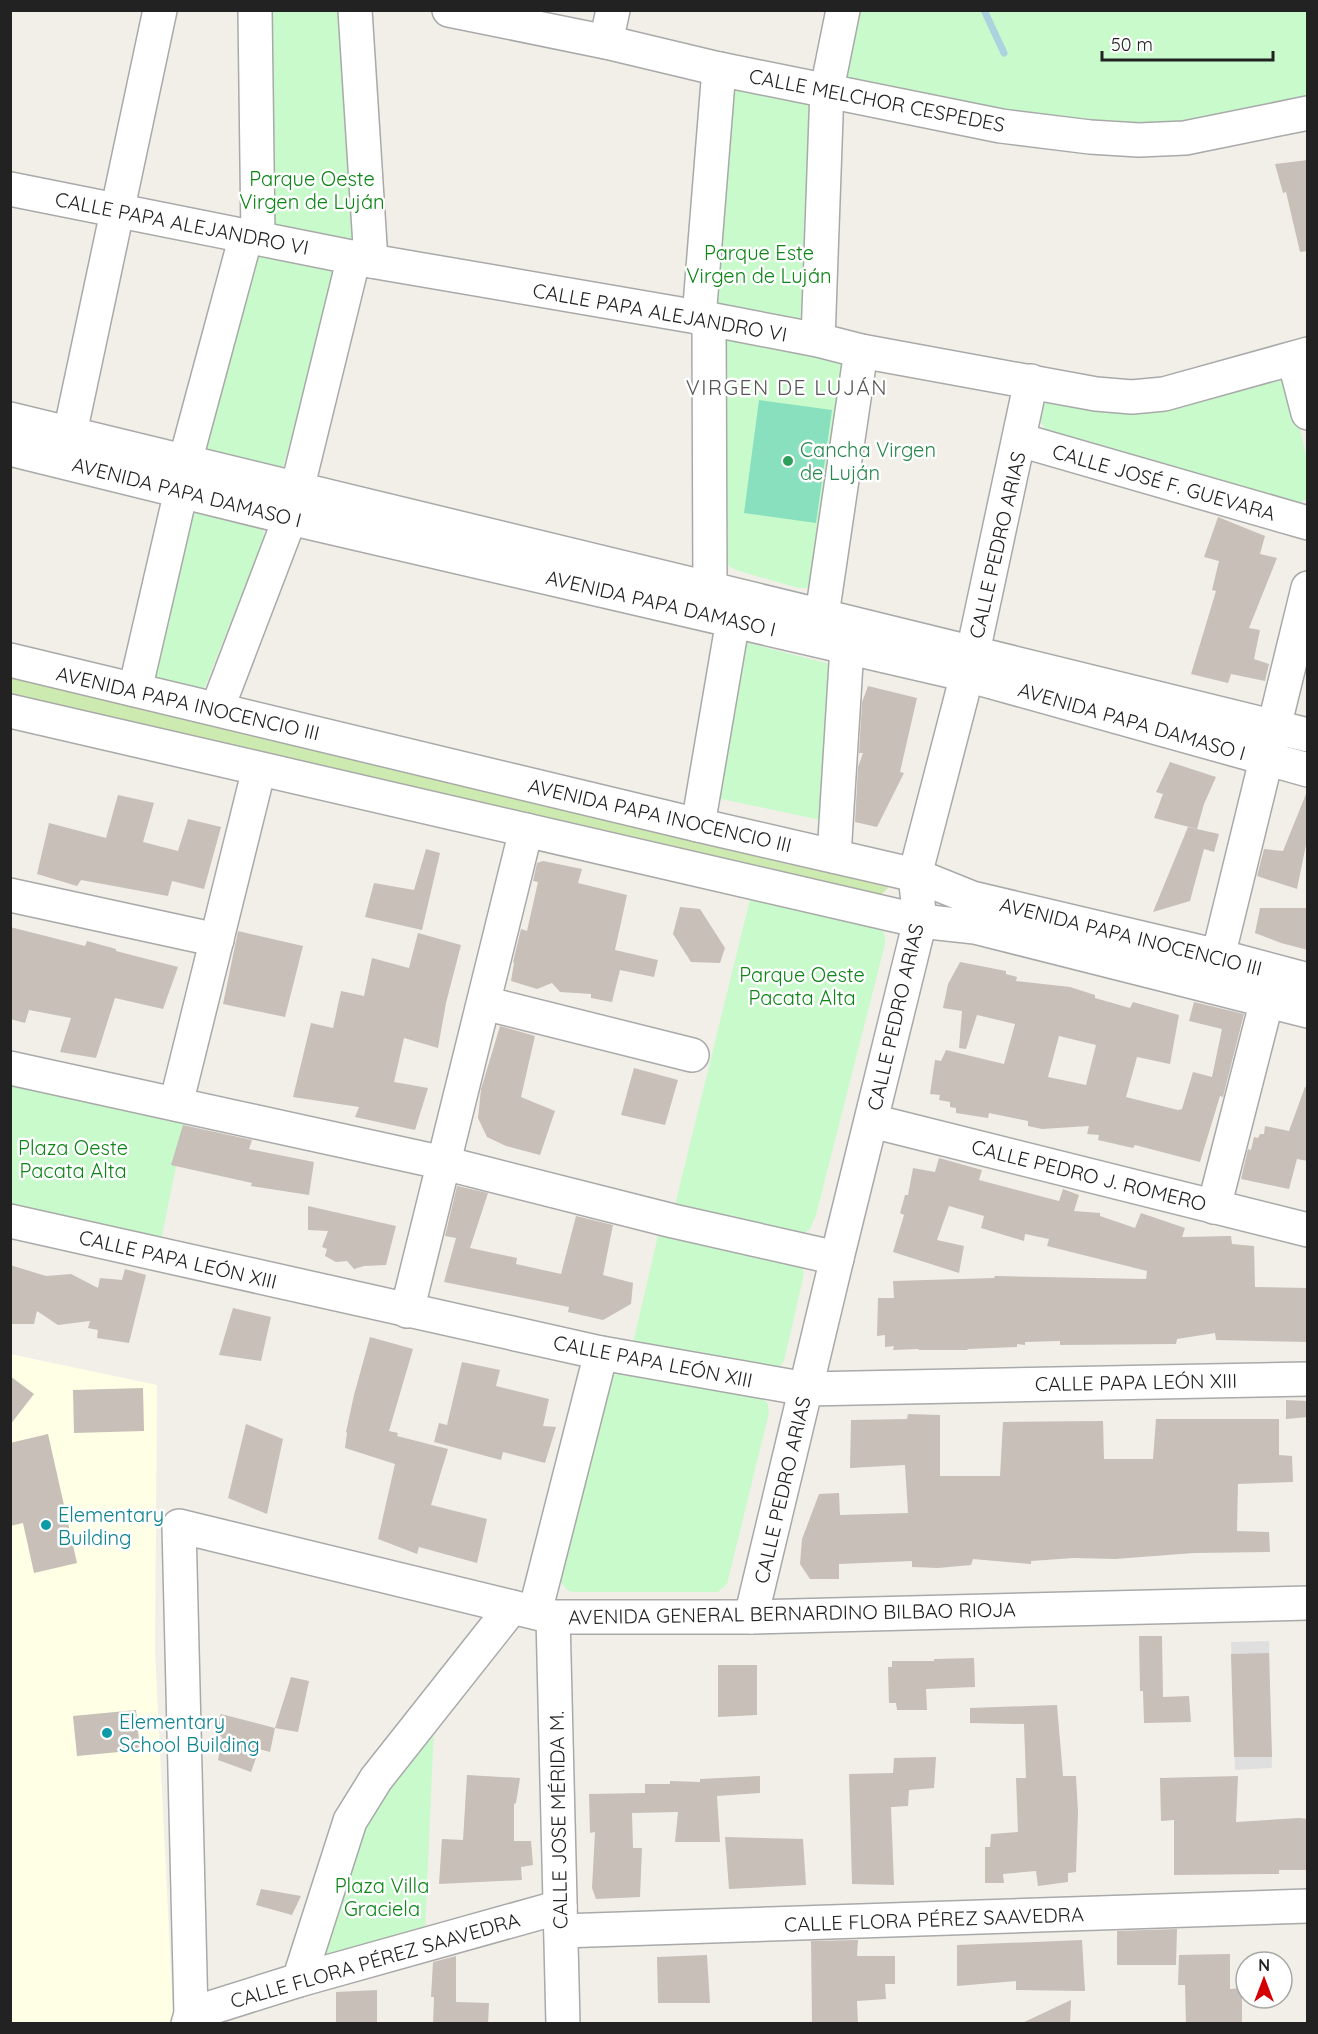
<svg xmlns="http://www.w3.org/2000/svg" width="1318" height="2034" viewBox="0 0 1318 2034" font-family="Quicksand,sans-serif">
  <rect width="100%" height="100%" fill="#f2efe9"/>
  <polygon fill="#e0dfdf" points="1269,1641 1272,1768 1235,1770 1231,1642"/>
  <polygon fill="#ffffe5" points="10,1354 157,1385 155,1651 173,2014 171,2023 11,2023"/>
  <polygon fill="#cdebb0" points="11,676 884,880 888,888 882,894 867,895 11,698"/>
  <g fill="#c8facc">
    <polygon points="264,11 343,11 353,242 272,225"/>
    <polygon points="854,11 1307,11 1307,99 1192,126 1137,124 1001,110 842,76"/>
    <polygon points="724,85 810,94 804,311 802,318 798,320 717,304"/>
    <polygon points="256,253 328,261 339,276 283,467 279,471 207,454 204,447"/>
    <polygon points="726,335 840,359 844,367 812,585 808,588 798,588 736,570 726,564 722,339"/>
    <polygon points="1278,371 1288,377 1307,460 1307,499 1298,503 1063,444 1050,437 1039,419 1043,400"/>
    <polygon points="189,508 263,526 264,538 205,687 199,692 152,683"/>
    <polygon points="744,642 830,664 820,820 717,798"/>
    <polygon points="752,891 882,928 885,937 885,944 816,1215 810,1229 803,1234 674,1209"/>
    <polygon points="11,1082 185,1123 161,1240 11,1206"/>
    <polygon points="660,1227 801,1264 804,1274 784,1361 778,1369 633,1343"/>
    <polygon points="622,1372 760,1396 768,1404 769,1413 727,1584 718,1592 575,1592 568,1591 560,1581 611,1381 614,1375"/>
    <polygon points="434,1727 425,1932 328,1959 317,1951 352,1847 373,1808"/>
  </g>
  <polygon fill="#88e0be" points="759,400 832,410 816,523 744,513"/>
  <g fill="none" stroke-linecap="round" stroke-linejoin="round">
    <polyline stroke="#aad3df" stroke-width="7" points="984,10 1004,53"/>
  </g>
  <g fill="#c7bfb8" fill-rule="evenodd">
    <polygon points="1308,160 1308,251 1300,252 1286,192 1283,193 1275,164"/>
    <polygon points="1218,517 1265,536 1260,554 1277,558 1249,628 1260,630 1254,659 1269,664 1265,681 1231,674 1228,683 1191,674 1216,591 1212,590 1219,561 1204,557"/>
    <polygon points="868,686 917,698 900,772 904,773 877,827 855,822 858,767 863,753 859,753 862,702"/>
    <polygon points="1170,762 1216,777 1204,804 1197,829 1154,818 1163,794 1156,792"/>
    <polygon points="1306,794 1308,835 1297,889 1257,876 1264,849 1283,851"/>
    <polygon points="118,795 154,803 143,842 178,851 188,819 221,827 204,889 172,881 168,896 81,880 77,886 37,874 49,823 106,838"/>
    <polygon points="1188,827 1219,834 1214,852 1204,849 1190,901 1153,912"/>
    <polygon points="426,849 440,853 422,930 365,917 374,883 414,890"/>
    <polygon points="543,861 582,869 578,883 627,895 615,950 658,960 654,977 620,970 612,1002 591,998 591,994 560,992 552,983 537,989 511,981 514,963 513,962 521,929 527,931 538,882 533,881 537,863"/>
    <polygon points="680,907 700,909 725,948 720,963 691,962 673,934"/>
    <polygon points="1260,908 1308,908 1308,950 1281,943 1255,933"/>
    <polygon points="10,927 85,946 87,941 116,949 116,951 178,967 163,1009 115,998 96,1058 60,1052 71,1018 29,1010 25,1023 10,1019"/>
    <polygon points="238,931 303,946 285,1017 223,1004"/>
    <polygon points="418,933 461,945 446,1003 438,1048 404,1038 394,1082 428,1088 415,1130 355,1117 359,1107 293,1097 311,1023 333,1028 341,991 364,996 372,958 409,968"/>
    <path d="M 960,962 L 1006,971 L 1006,974 L 1017,977 L 1016,981 L 1070,987 L 1095,995 L 1095,998 L 1130,1008 L 1133,1002 L 1179,1015 L 1170,1064 L 1137,1057 L 1126,1097 L 1178,1110 L 1182,1109 L 1193,1072 L 1212,1077 L 1222,1029 L 1189,1021 L 1194,1002 L 1244,1014 L 1223,1097 L 1220,1096 L 1200,1162 L 1135,1145 L 1133,1148 L 1098,1140 L 1099,1135 L 1087,1134 L 1089,1126 L 1042,1129 L 1028,1126 L 1028,1121 L 989,1113 L 988,1118 L 956,1113 L 956,1108 L 950,1107 L 950,1102 L 939,1100 L 940,1095 L 930,1094 L 935,1060 L 941,1061 L 946,1050 L 1004,1064 L 1015,1024 L 977,1015 L 966,1049 L 959,1048 L 962,1011 L 943,1008 L 948,984 ZM 1059,1036 L 1096,1045 L 1086,1085 L 1048,1077 Z"/>
    <polygon points="500,1026 535,1036 521,1097 555,1111 540,1155 506,1146 487,1137 478,1118 481,1089"/>
    <polygon points="634,1068 678,1080 665,1125 621,1115"/>
    <polygon points="1305,1087 1308,1088 1308,1161 1297,1159 1289,1189 1241,1179 1248,1149 1251,1150 1254,1137 1258,1138 1260,1134 1264,1134 1265,1126 1289,1131"/>
    <polygon points="183,1125 252,1140 249,1149 314,1162 309,1195 251,1186 252,1183 171,1165"/>
    <polygon points="939,1158 982,1170 979,1180 1059,1201 1063,1189 1079,1195 1074,1211 1100,1213 1100,1216 1135,1228 1141,1213 1185,1228 1182,1237 1231,1236 1232,1244 1254,1246 1255,1287 1308,1288 1308,1342 1216,1340 1215,1333 1177,1339 1176,1344 1060,1345 1060,1341 1025,1342 1025,1345 1017,1344 1017,1347 967,1349 968,1350 919,1350 918,1349 893,1350 894,1346 885,1347 885,1335 877,1336 878,1298 894,1298 893,1281 994,1278 995,1276 1146,1279 1147,1271 1047,1246 1049,1239 1025,1234 1024,1241 981,1228 984,1216 949,1206 937,1240 964,1246 959,1273 893,1252 904,1215 900,1213 905,1195 908,1195 913,1168 935,1172"/>
    <polygon points="457,1186 488,1193 470,1248 517,1258 516,1264 561,1274 576,1216 613,1225 603,1275 633,1283 631,1304 603,1320 568,1312 569,1307 444,1282 456,1238 445,1236"/>
    <polygon points="308,1206 396,1226 386,1265 364,1266 354,1269 347,1261 336,1262 325,1256 327,1249 322,1247 328,1231 308,1230"/>
    <polygon points="10,1265 46,1276 71,1274 98,1288 100,1278 122,1280 125,1269 146,1275 129,1343 97,1338 98,1330 88,1328 90,1321 58,1325 37,1311 34,1324 10,1324"/>
    <polygon points="233,1308 271,1317 261,1361 219,1355"/>
    <polygon points="370,1337 413,1349 389,1431 398,1433 397,1436 448,1449 431,1505 487,1519 477,1563 419,1547 417,1554 378,1539 395,1464 345,1448 347,1433 346,1432 354,1395"/>
    <polygon points="462,1362 500,1370 496,1386 549,1399 543,1426 556,1427 545,1463 503,1452 501,1460 434,1442 439,1423 447,1425"/>
    <polygon points="10,1376 34,1394 10,1425"/>
    <polygon points="143,1388 144,1431 74,1433 73,1390"/>
    <polygon points="1286,1400 1308,1401 1308,1417 1286,1419"/>
    <polygon points="908,1414 940,1415 940,1476 1000,1476 1003,1422 1103,1421 1104,1459 1153,1459 1156,1419 1279,1419 1279,1455 1292,1456 1293,1482 1238,1484 1237,1531 1269,1532 1270,1552 1194,1553 1115,1559 1074,1558 1031,1561 1031,1564 973,1559 971,1565 938,1568 912,1567 912,1561 839,1564 839,1579 810,1579 800,1564 802,1539 819,1494 839,1493 840,1515 908,1513 905,1465 850,1468 851,1420 907,1419"/>
    <polygon points="246,1424 283,1439 267,1514 228,1498"/>
    <polygon points="48,1434 77,1563 34,1573 23,1523 10,1526 10,1443"/>
    <polygon points="1139,1636 1162,1636 1163,1697 1189,1696 1191,1722 1144,1723 1143,1691 1140,1691"/>
    <polygon points="1269,1653 1272,1757 1234,1757 1231,1654"/>
    <polygon points="974,1658 975,1687 926,1689 927,1710 897,1710 896,1703 889,1703 888,1667 892,1667 892,1661 934,1661 934,1659"/>
    <polygon points="718,1665 757,1665 757,1715 718,1717"/>
    <polygon points="291,1677 309,1681 298,1732 275,1728"/>
    <polygon points="1057,1705 1063,1776 1076,1776 1078,1812 1076,1872 1068,1873 1068,1882 1038,1886 1036,1871 1003,1874 1004,1883 985,1883 985,1847 990,1847 991,1834 1018,1832 1016,1778 1026,1778 1024,1724 970,1723 970,1708"/>
    <polygon points="136,1710 140,1750 77,1756 73,1716"/>
    <polygon points="221,1714 275,1728 270,1752 259,1749 251,1772 218,1760 222,1737 213,1733"/>
    <polygon points="936,1757 934,1788 909,1790 908,1806 891,1807 894,1885 852,1884 849,1774 893,1773 894,1758"/>
    <polygon points="467,1775 520,1778 516,1803 514,1804 514,1841 531,1841 533,1865 521,1867 522,1880 439,1884 442,1839 463,1840"/>
    <polygon points="760,1776 760,1793 717,1796 720,1842 675,1842 678,1812 632,1813 633,1848 642,1848 640,1897 596,1899 592,1888 595,1832 590,1833 589,1794 645,1793 645,1784 670,1784 670,1781 700,1782 700,1779"/>
    <polygon points="1238,1776 1236,1822 1299,1818 1308,1819 1308,1870 1279,1870 1279,1874 1174,1875 1174,1820 1161,1821 1160,1778"/>
    <polygon points="725,1837 803,1839 806,1885 729,1889"/>
    <polygon points="261,1889 301,1896 292,1915 256,1905"/>
    <polygon points="1177,1929 1176,1965 1117,1965 1117,1931"/>
    <polygon points="858,1940 857,1956 895,1956 895,1984 885,1984 886,1999 857,2001 858,2024 812,2024 811,1941"/>
    <polygon points="1082,1940 1085,1991 1016,1990 1016,1981 957,1986 957,1945"/>
    <polygon points="1230,1954 1230,1989 1242,1988 1242,2024 1186,2024 1185,1985 1178,1985 1179,1955"/>
    <polygon points="707,1955 710,2003 658,2003 657,1957"/>
    <polygon points="456,1956 456,2002 489,2003 488,2024 433,2024 434,1997 431,1997 433,1962"/>
    <polygon points="377,1990 377,2024 336,2024 336,1992"/>
    <polygon points="1071,2000 1070,2024 1020,2024"/>
  </g>
  <g fill="none" stroke-linecap="round" stroke-linejoin="round">
    <defs>
      <g id="minor">
        <polyline points="255,10 258,238"/>
        <polyline points="355,10 371,261"/>
        <polyline points="449,10 606,42 719,69 1001,126 1090,137 1139,140 1185,138 1308,113"/>
        <polyline points="606,42 613,10"/>
        <polyline points="10,189 371,261 709,319 818,340 861,351 1096,394 1132,397 1164,394 1308,354"/>
        <polyline points="699,318 719,69"/>
        <polyline points="709,319 710,589"/>
        <polyline points="818,340 827,89 843,10"/>
        <polyline points="1294,359 1308,413"/>
        <path d="M 10,419 C 442,526 876,627 1308,735"/>
        <polyline points="70,433 160,10"/>
        <polyline points="1020,440 1308,523"/>
        <polyline points="10,449 290,518 967,675 1308,770"/>
        <polyline points="822,615 861,351"/>
        <polyline points="10,660 698,825 915,875 972,898 1218,956 1308,980"/>
        <polyline points="135,690 181,491 185,462 246,236"/>
        <polyline points="217,709 290,518 354,257"/>
        <polyline points="10,711 920,921 975,927 1308,1011"/>
        <polyline points="698,825 733,620"/>
        <polyline points="834,856 847,647"/>
        <polyline points="10,895 217,940"/>
        <polyline points="1213,977 1308,588"/>
        <polyline points="484,1003 692,1055"/>
        <polyline points="10,1068 444,1163 673,1221 837,1258"/>
        <polyline points="176,1104 259,769"/>
        <polyline points="872,1121 1308,1230"/>
        <polyline points="1214,1207 1267,1000"/>
        <polyline points="10,1221 601,1353 806,1389 1308,1379"/>
        <polyline points="407,1311 526,830"/>
        <polyline points="535,1612 601,1353"/>
        <polyline points="553,1617 563,2024"/>
        <polyline points="751,1617 837,1258 920,921 915,875 973,652 1031,381"/>
        <polyline points="561,1931 1308,1906"/>
        <polyline points="299,1980 350,1821 376,1779 512,1607"/>
        <polyline points="191,2014 299,1980 560,1907"/>
        <polyline points="188,2024 191,2014 179,1526 553,1617 751,1617 1308,1603"/>
      </g>
    </defs>
    <use href="#minor" stroke="#a9a9a9" stroke-width="36"/>
    <use href="#minor" stroke="#fff" stroke-width="33"/>
  </g>
  <circle fill="#2e9e5b" stroke="#fff" stroke-width="2" cx="788" cy="461" r="6"/>
  <g fill="#0f9aa8" stroke="#fff" stroke-width="2">
    <circle cx="46" cy="1525" r="6"/>
    <circle cx="107" cy="1733" r="6"/>
  </g>
  <g text-anchor="middle" dominant-baseline="central" stroke-width="5" stroke-linejoin="round" paint-order="stroke">
    <g font-size="20" fill="#222" stroke="#fff">
      <text transform="translate(877 100) rotate(11)">CALLE MELCHOR CESPEDES</text>
      <text transform="translate(182 223) rotate(11)">CALLE PAPA ALEJANDRO VI</text>
      <text transform="translate(660 312) rotate(10)">CALLE PAPA ALEJANDRO VI</text>
      <text transform="translate(1164 482) rotate(16)">CALLE JOSÉ F. GUEVARA</text>
      <text transform="translate(187 492) rotate(14)">AVENIDA PAPA DAMASO I</text>
      <text transform="translate(997 545) rotate(-77)">CALLE PEDRO ARIAS</text>
      <text transform="translate(661 603) rotate(13)">AVENIDA PAPA DAMASO I</text>
      <text transform="translate(188 703) rotate(13)">AVENIDA PAPA INOCENCIO III</text>
      <text transform="translate(1132 721) rotate(16)">AVENIDA PAPA DAMASO I</text>
      <text transform="translate(660 815) rotate(13)">AVENIDA PAPA INOCENCIO III</text>
      <text transform="translate(1131 936) rotate(14)">AVENIDA PAPA INOCENCIO III</text>
      <text transform="translate(895 1017) rotate(-77)">CALLE PEDRO ARIAS</text>
      <text transform="translate(1089 1175) rotate(14)">CALLE PEDRO J. ROMERO</text>
      <text transform="translate(178 1259) rotate(13)">CALLE PAPA LEÓN XIII</text>
      <text transform="translate(653 1361) rotate(11)">CALLE PAPA LEÓN XIII</text>
      <text transform="translate(1136 1382) rotate(-1)">CALLE PAPA LEÓN XIII</text>
      <text transform="translate(782 1490) rotate(-77)">CALLE PEDRO ARIAS</text>
      <text transform="translate(792 1613) rotate(-1)">AVENIDA GENERAL BERNARDINO BILBAO RIOJA</text>
      <text transform="translate(558 1820) rotate(-91)">CALLE JOSE MÉRIDA M.</text>
      <text transform="translate(934 1919) rotate(-2)">CALLE FLORA PÉREZ SAAVEDRA</text>
      <text transform="translate(375 1960) rotate(-16)">CALLE FLORA PÉREZ SAAVEDRA</text>
    </g>
    <g font-size="20" fill="#0c8416" stroke="#fff">
      <text x="312" y="178">Parque Oeste<tspan x="312" dy="23">Virgen de Luján</tspan></text>
      <text x="759" y="252">Parque Este<tspan x="759" dy="23">Virgen de Luján</tspan></text>
      <text x="802" y="974">Parque Oeste<tspan x="802" dy="23">Pacata Alta</tspan></text>
      <text x="73" y="1147">Plaza Oeste<tspan x="73" dy="23">Pacata Alta</tspan></text>
      <text x="382" y="1885">Plaza Villa<tspan x="382" dy="23">Graciela</tspan></text>
    </g>
    <g font-size="20" fill="#27864d" stroke="#fff" text-anchor="start">
      <text x="800" y="449">Cancha Virgen<tspan x="800" dy="23">de Luján</tspan></text>
    </g>
    <g font-size="20" fill="#0d838f" stroke="#fff" text-anchor="start">
      <text x="58" y="1514">Elementary<tspan x="58" dy="23">Building</tspan></text>
      <text x="119" y="1721">Elementary<tspan x="119" dy="23">School Building</tspan></text>
    </g>
    <g font-size="21" letter-spacing="1.5" fill="#555" stroke="#fff">
      <text x="787" y="387">VIRGEN DE LUJÁN</text>
    </g>
  </g>
  <rect width="1318" height="2034" fill="none" stroke="#222222" stroke-width="24"/>
  <g transform="translate(1264 1980)"><circle r="28" fill="#ffffff" stroke="#a7a7a7" stroke-width="1.5"/>
  <path d="M0-4.5L10 22L0 15L-10 22Z" fill="#d40000"/>
  <text y="-9" font-size="16" font-weight="bold" text-anchor="middle" fill="#222222">N</text>
  </g>
  <path d="M1102 51v9h171v-9" fill="none" stroke="#222222" stroke-width="3"/>
  <text x="1111" y="51" font-size="18" fill="#222222" stroke="#ffffff" stroke-width="4.5" paint-order="stroke">50 m</text>
</svg>
